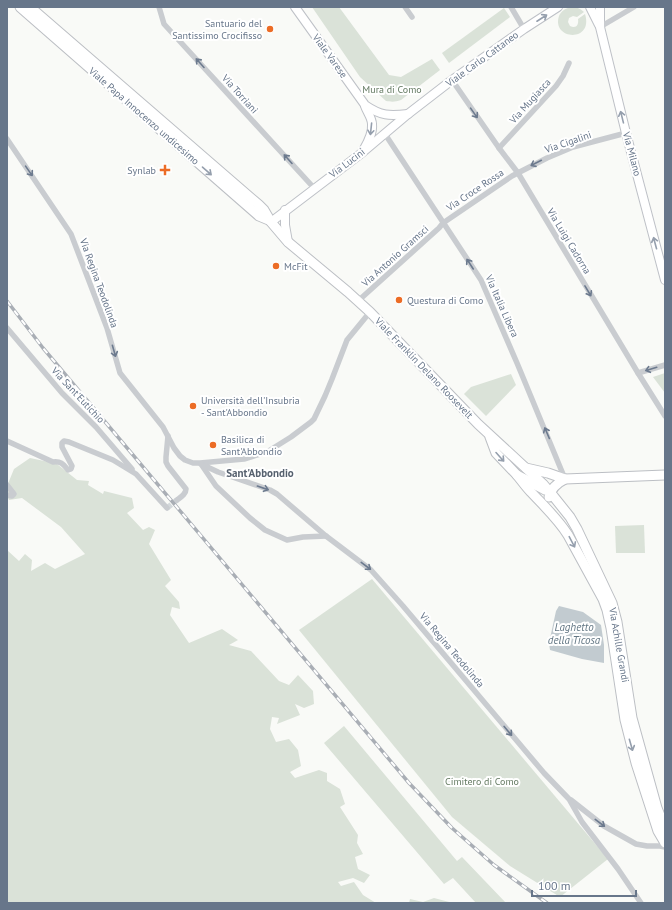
<svg xmlns="http://www.w3.org/2000/svg" width="672" height="910" viewBox="0 0 672 910" font-family="'PT Sans',sans-serif">
  <rect width="100%" height="100%" fill="#f9faf7"/>
  <g fill="#dae2d8">
    <path d="M 312,7 L 339,7 L 389,75 L 401,77 L 432,59 L 440,70 L 401,100 C 395,102 392,102 386,101 L 360,77 Z"/>
    <path d="M 571,7 C 576,7 580,8 584,12 L 577,17 L 573,16 L 569,18 L 568,22 L 570,26 C 576,29 579,25 578,19 L 585,14 C 594,43 551,40 559,16 C 561,11 566,8 571,7 Z"/>
    <polygon points="504,8 510,17 449,63 442,53"/>
    <polygon points="665,373 665,393 653,377"/>
    <polygon points="511,374 516,385 486,416 464,394 471,387"/>
    <polygon points="30,458 49,462 57,464 77,480 89,481 88,485 103,494 104,491 132,498 134,508 127,513 143,530 149,527 155,530 149,544 171,580 165,586 179,602 180,609 172,607 170,615 189,643 222,629 238,640 229,645 251,651 279,681 289,685 298,675 313,691 314,704 304,708 295,704 300,715 277,724 279,718 272,717 270,729 276,742 289,739 298,750 301,766 290,772 295,778 319,770 327,773 327,781 340,789 345,804 340,807 358,835 357,843 363,854 355,857 358,869 370,875 364,883 353,878 338,882 341,886 354,882 363,895 376,903 7,903 7,550 19,561 25,554 32,560 31,571 45,563 55,569 85,554 61,527 22,498 9,500 7,496 7,486 14,469"/>
    <polygon points="644,525 645,553 616,553 615,526"/>
    <polygon points="372,579 608,859 560,897 510,866 452,817 299,630"/>
    <polygon points="344,726 457,861 462,857 506,903 476,903 453,878 444,884 324,743"/>
    <polygon points="434,898 453,903 409,903 410,899 423,902"/>
  </g>
  <polygon fill="#c2cbd0" points="559,606 583,612 601,625 604,645 604,663 582,659 550,650 549,643 556,611"/>
  <g fill="none" stroke-linecap="round" stroke-linejoin="round">
    <polyline stroke="#d4d9dc" stroke-width="5.5" stroke-dasharray="5.5 3" stroke-linecap="butt" points="167,508 177,500"/>
    <defs>
      <g id="secondary">
        <path d="M 295,7 L 365,105 C 381,116 389,116 408,114"/>
        <polyline points="590,7 599,25"/>
        <polyline points="600,7 600,27 626,133 665,280"/>
        <path d="M 364,149 C 368,142 373,133 372,124 C 372,118 367,112 365,106"/>
        <polyline points="285,210 285,225 288,242"/>
        <polyline points="271,222 363,152 408,114 452,80 524,29 558,7"/>
      </g>
      <g id="primary">
        <polyline points="20,7 259,216 271,221"/>
        <polyline points="30,7 259,205 264,210 271,222 288,242 348,292 370,312 478,424 543,484 554,497 570,517 577,529 612,603 617,622 632,718 657,808 665,828"/>
        <polyline points="490,437 496,453 517,475 545,490"/>
        <polyline points="526,468 548,473 565,479 665,475"/>
        <path d="M 517,475 C 522,481 526,487 531,492 C 544,506 558,519 568,535 L 603,599 L 607,610 L 611,628 L 625,720 L 636,763 L 658,831 L 665,843"/>
        <path d="M 549,497 C 551,488 557,483 565,479"/>
      </g>
    </defs>
    <use href="#secondary" stroke="#bec1c7" stroke-width="10"/>
    <use href="#primary" stroke="#bcbfc4" stroke-width="11"/>
    <g stroke="#c9ccd0" stroke-width="5.5">
      <polyline points="159,7 164,24 314,188"/>
      <polyline points="405,7 412,17"/>
      <polyline points="511,7 524,29"/>
      <polyline points="600,27 634,7"/>
      <polyline points="452,80 499,148 518,173 638,373 665,416"/>
      <polyline points="385,134 481,280 517,363 522,375 565,479"/>
      <polyline points="7,139 71,234 107,328 120,373 163,427 174,448 180,456 185,460 193,463 200,463 244,459 267,452 291,437 311,422 314,419 325,396 332,379 347,340 370,312"/>
      <polyline points="499,148 556,86 563,76 569,63"/>
      <polyline points="358,301 439,228 443,223 512,176 547,158 573,147 626,133"/>
      <polyline points="7,328 62,393 96,427 132,469"/>
      <polyline points="638,373 665,365"/>
      <path d="M 168,436 L 166,457 L 166,462 L 168,466 L 186,489 C 186,494 181,497 177,500"/>
      <path d="M 7,441 L 53,462 C 61,461 63,464 68,470 L 71,469 L 72,466 L 62,447 L 62,443 L 64,441 L 69,442 L 113,460 L 136,474 L 167,508"/>
      <polyline points="201,464 218,472 270,490 277,494 326,536 371,570 403,606 544,773 569,799 582,822 618,869 641,903"/>
      <polyline points="201,464 216,486 250,518 265,530 287,540 303,537 326,536"/>
      <polyline points="7,485 14,494 12,496 7,495"/>
      <polyline points="571,800 604,826 636,844 647,846 660,846 665,847"/>
    </g>
    <use href="#secondary" stroke="#fff" stroke-width="8"/>
    <use href="#primary" stroke="#fff" stroke-width="9"/>
    <defs>
      <polyline id="rail" points="7,301 43,348 409,783 452,828 494,865 547,903"/>
    </defs>
    <use href="#rail" stroke="#a9aeb5" stroke-width="3.5"/>
    <use href="#rail" stroke="#fff" stroke-width="2" stroke-dasharray="6" stroke-linecap="butt"/>
  </g>
  <defs><path id="oneway-shaft" d="M-6 0H5M1.5-3L5.5 0L1.5 3" fill="none" stroke-width="1.6" stroke-linecap="round" stroke-linejoin="round"/></defs>
  <g stroke="#959fad">
    <use href="#oneway-shaft" transform="translate(542 18) rotate(-33)"/>
    <use href="#oneway-shaft" transform="translate(622 117) rotate(-104)"/>
    <use href="#oneway-shaft" transform="translate(371 129) rotate(96)"/>
    <use href="#oneway-shaft" transform="translate(207 171) rotate(41)"/>
    <use href="#oneway-shaft" transform="translate(655 243) rotate(-105)"/>
    <use href="#oneway-shaft" transform="translate(500 457) rotate(48)"/>
    <use href="#oneway-shaft" transform="translate(572 542) rotate(62)"/>
    <use href="#oneway-shaft" transform="translate(631 745) rotate(74)"/>
  </g>
  <g stroke="#6c7a8e">
    <use href="#oneway-shaft" transform="translate(200 63) rotate(-132)"/>
    <use href="#oneway-shaft" transform="translate(474 113) rotate(55)"/>
    <use href="#oneway-shaft" transform="translate(288 159) rotate(-132)"/>
    <use href="#oneway-shaft" transform="translate(536 163) rotate(153)"/>
    <use href="#oneway-shaft" transform="translate(29 171) rotate(55)"/>
    <use href="#oneway-shaft" transform="translate(470 264) rotate(-123)"/>
    <use href="#oneway-shaft" transform="translate(588 291) rotate(59)"/>
    <use href="#oneway-shaft" transform="translate(114 351) rotate(74)"/>
    <use href="#oneway-shaft" transform="translate(651 369) rotate(163)"/>
    <use href="#oneway-shaft" transform="translate(547 433) rotate(-113)"/>
    <use href="#oneway-shaft" transform="translate(263 488) rotate(19)"/>
    <use href="#oneway-shaft" transform="translate(366 566) rotate(37)"/>
    <use href="#oneway-shaft" transform="translate(508 731) rotate(50)"/>
    <use href="#oneway-shaft" transform="translate(600 823) rotate(37)"/>
  </g>
  <g fill="#ec6c25" stroke="#fff" stroke-width="1.5">
    <circle cx="270" cy="29" r="4"/>
    <path d="M163 164h4v4h4v4h-4v4h-4v-4h-4v-4h4z"/>
    <circle cx="276" cy="266" r="4"/>
    <circle cx="399" cy="300" r="4"/>
    <circle cx="193" cy="406" r="4"/>
    <circle cx="213" cy="445" r="4"/>
  </g>
  <g text-anchor="middle" dominant-baseline="central" stroke-width="4" stroke-linejoin="round" paint-order="stroke">
    <g font-size="10" fill="#67768a" stroke="#fff" text-anchor="start">
      <text x="262" y="23" text-anchor="end">Santuario del<tspan x="262" dy="12">Santissimo Crocifisso</tspan></text>
      <text x="156" y="170" text-anchor="end">Synlab</text>
      <text x="284" y="266">McFit</text>
      <text x="407" y="300">Questura di Como</text>
      <text x="201" y="400">Università dell'Insubria<tspan x="201" dy="12">- Sant'Abbondio</tspan></text>
      <text x="221" y="439">Basilica di<tspan x="221" dy="12">Sant'Abbondio</tspan></text>
    </g>
    <g font-size="10" fill="#67768a" stroke="#fff">
      <text transform="translate(330 56) rotate(54)">Viale Varese</text>
      <text transform="translate(482 59) rotate(-36)">Viale Carlo Cattaneo</text>
      <text transform="translate(240 94) rotate(48)">Via Torriani</text>
      <text transform="translate(530 101) rotate(-48)">Via Mugiasca</text>
      <text transform="translate(144 116) rotate(41)">Viale Papa Innocenzo undicesimo</text>
      <text transform="translate(568 142) rotate(-19)">Via Cigalini</text>
      <text transform="translate(632 154) rotate(75)">Via Milano</text>
      <text transform="translate(347 163) rotate(-37)">Via Lucini</text>
      <text transform="translate(475 190) rotate(-34)">Via Croce Rossa</text>
      <text transform="translate(569 241) rotate(59)">Via Luigi Cadorna</text>
      <text transform="translate(395 256) rotate(-42)">Via Antonio Gramsci</text>
      <text transform="translate(99 283) rotate(70)">Via Regina Teodolinda</text>
      <text transform="translate(502 306) rotate(66)">Via Italia Libera</text>
      <text transform="translate(424 368) rotate(46)">Viale Franklin Delano Roosevelt</text>
      <text transform="translate(78 395) rotate(47)">Via Sant'Eutichio</text>
      <text transform="translate(619 645) rotate(80)">Via Achille Grandi</text>
      <text transform="translate(452 650) rotate(50)">Via Regina Teodolinda</text>
    </g>
    <g font-size="10" fill="#647a62" stroke="#fff">
      <text x="392" y="89">Mura di Como</text>
      <text x="482" y="781">Cimitero di Como</text>
    </g>
    <g font-size="11" font-weight="bold" fill="#55606e" stroke="#fff">
      <text x="260" y="473">Sant'Abbondio</text>
    </g>
    <g font-size="11" font-style="italic" fill="#637784" stroke="#fff">
      <text x="574" y="627">Laghetto<tspan x="574" dy="13">della Ticosa</tspan></text>
    </g>
  </g>
  <rect width="672" height="910" fill="none" stroke="#67768a" stroke-width="16"/>
  <path d="M532 890v6h104v-6" fill="none" stroke="#67768a" stroke-width="2"/>
  <text x="538" y="890" font-size="12" fill="#67768a" stroke="#ffffff" stroke-width="3" paint-order="stroke">100 m</text>
</svg>
